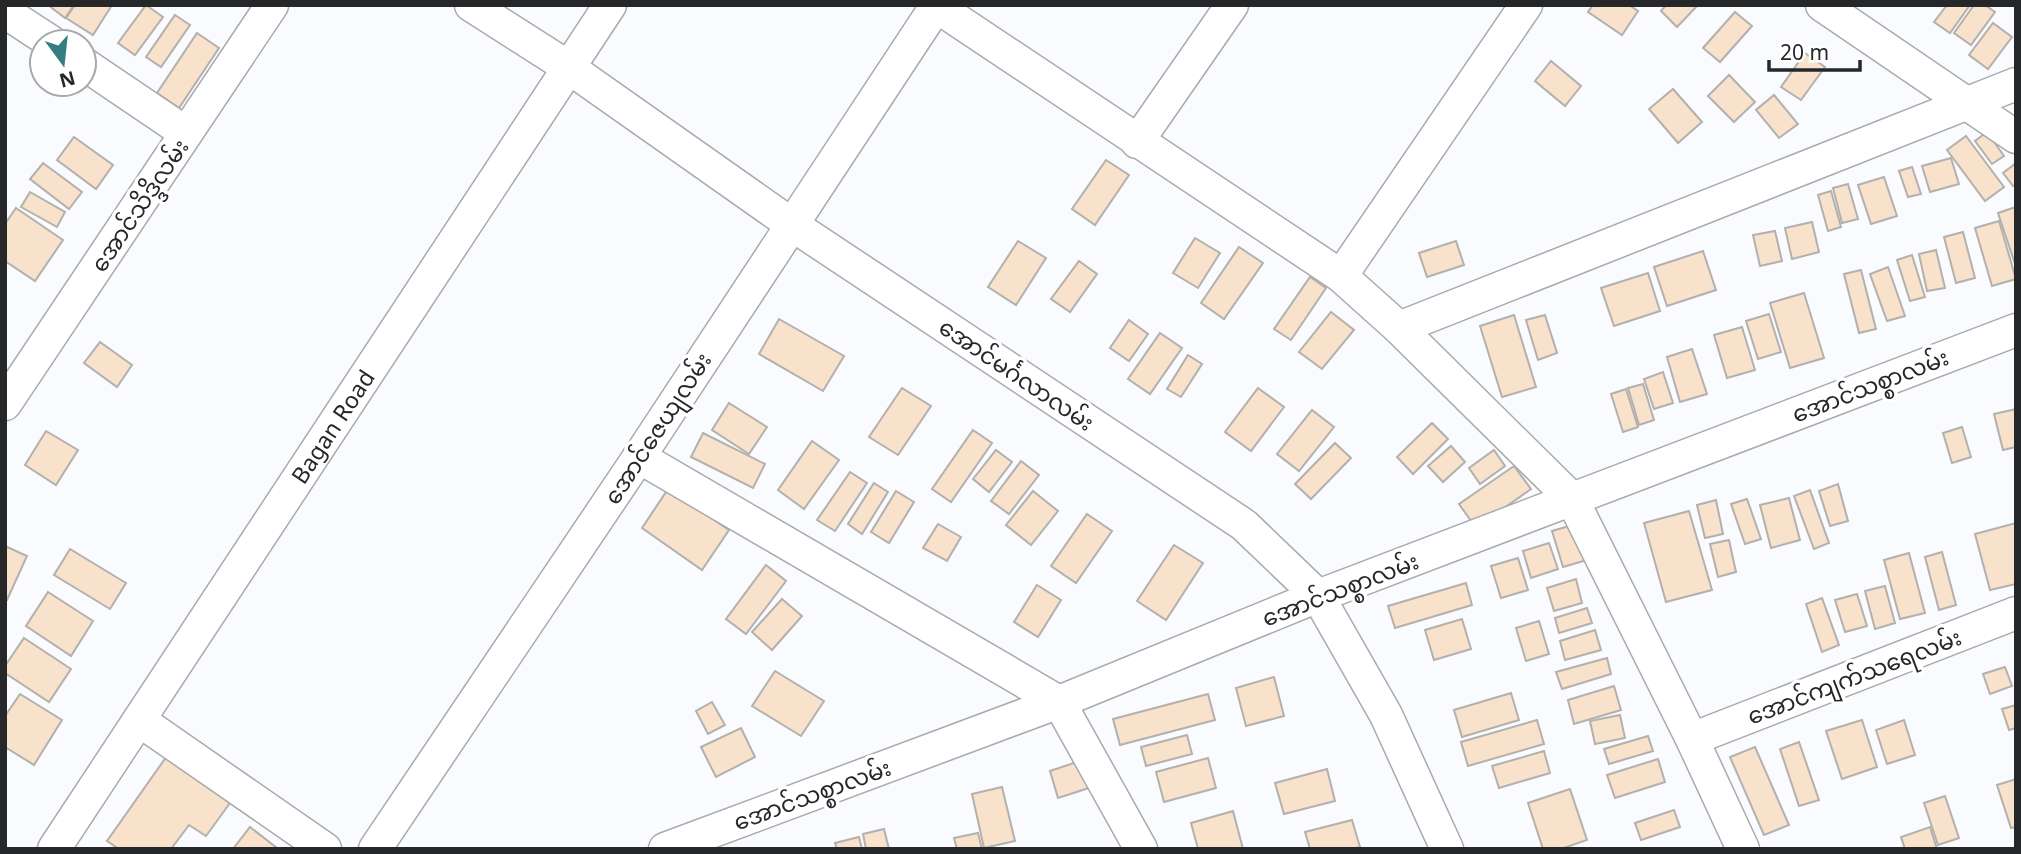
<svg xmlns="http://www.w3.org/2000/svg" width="2021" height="854" viewBox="0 0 2021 854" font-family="'Noto Sans','Noto Sans Myanmar',sans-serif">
  <rect width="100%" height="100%" fill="#f9fbfe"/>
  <g fill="#f8e2cb" stroke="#b3b0ad" stroke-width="2">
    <polygon points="48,5 74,5 65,18"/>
    <polygon points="75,5 112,5 93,35 66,18"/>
    <polygon points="146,5 163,17 135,55 118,43"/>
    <polygon points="1593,5 1629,5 1638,11 1622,35 1588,12"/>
    <polygon points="1666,5 1698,5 1677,27 1661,11"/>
    <polygon points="1947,5 1970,5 1950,33 1934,22"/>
    <polygon points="1974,5 1985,5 1995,12 1971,45 1954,33"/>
    <polygon points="1735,12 1752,26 1720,62 1703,48"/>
    <polygon points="175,15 190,25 161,67 146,57"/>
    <polygon points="1993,23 2012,37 1988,69 1969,55"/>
    <polygon points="197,33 219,48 179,108 157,93"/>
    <polygon points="1805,53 1825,67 1801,100 1781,87"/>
    <polygon points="1551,61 1581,86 1565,106 1535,81"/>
    <polygon points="1729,75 1755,102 1734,122 1708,96"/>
    <polygon points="1673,89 1702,122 1678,143 1649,109"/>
    <polygon points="1774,95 1798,124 1779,138 1756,110"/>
    <polygon points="1987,132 2004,156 1992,164 1975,141"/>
    <polygon points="1966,136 2004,187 1985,201 1947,150"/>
    <polygon points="74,137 113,165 96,189 57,160"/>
    <polygon points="1951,158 1959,184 1930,192 1922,166"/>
    <polygon points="1106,160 1129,175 1095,225 1072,209"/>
    <polygon points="43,163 82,192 69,209 30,179"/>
    <polygon points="2016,163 2016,184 2013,186 2003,173"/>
    <polygon points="1912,167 1921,194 1908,197 1899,171"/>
    <polygon points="1884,177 1897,216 1871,224 1858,185"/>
    <polygon points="1848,184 1858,219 1842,223 1833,188"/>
    <polygon points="1831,191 1841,227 1828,231 1818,195"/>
    <polygon points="30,192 65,212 57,227 21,207"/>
    <polygon points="2016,207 2016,267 1998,213"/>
    <polygon points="16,208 63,240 35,281 5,261 5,224"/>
    <polygon points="1999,221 2016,279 1992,286 1975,228"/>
    <polygon points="1812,222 1819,252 1792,259 1785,228"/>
    <polygon points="1775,231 1782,261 1760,266 1753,235"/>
    <polygon points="1963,232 1975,278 1956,283 1944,237"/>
    <polygon points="1195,238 1220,253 1198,288 1173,273"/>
    <polygon points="1018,241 1046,258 1016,305 988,287"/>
    <polygon points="1456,241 1464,265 1427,277 1419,253"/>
    <polygon points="1239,247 1263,263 1224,319 1201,303"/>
    <polygon points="1936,250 1945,288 1927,291 1919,254"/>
    <polygon points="1703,251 1716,290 1667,306 1654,267"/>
    <polygon points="1912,255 1925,297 1910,301 1897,260"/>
    <polygon points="1079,261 1097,274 1070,312 1051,299"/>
    <polygon points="1888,267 1905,316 1887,321 1870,274"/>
    <polygon points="1861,270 1876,329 1859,333 1844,274"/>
    <polygon points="1648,273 1660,311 1614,326 1601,288"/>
    <polygon points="1310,277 1326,288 1291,340 1274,329"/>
    <polygon points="1804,293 1824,358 1790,368 1770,303"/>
    <polygon points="1331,312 1354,330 1322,369 1299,352"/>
    <polygon points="1769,314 1781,352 1758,359 1746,321"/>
    <polygon points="1514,315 1536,387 1502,397 1480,326"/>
    <polygon points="1545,315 1557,353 1538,360 1526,320"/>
    <polygon points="779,319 844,356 823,391 759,354"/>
    <polygon points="1129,320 1148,334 1129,361 1110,348"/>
    <polygon points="1742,327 1755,370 1727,378 1714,335"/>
    <polygon points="1160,333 1182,348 1150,394 1128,379"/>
    <polygon points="100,342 132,365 117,387 84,363"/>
    <polygon points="1692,349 1707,394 1680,402 1667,357"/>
    <polygon points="1188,355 1202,364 1181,397 1167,389"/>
    <polygon points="1663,372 1673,403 1654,409 1644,379"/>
    <polygon points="1643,384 1654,420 1639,425 1628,388"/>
    <polygon points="902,388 931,406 898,455 869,437"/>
    <polygon points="1258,388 1284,407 1251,451 1225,432"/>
    <polygon points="1626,389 1638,427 1623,432 1611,394"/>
    <polygon points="729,403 767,427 749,454 712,430"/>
    <polygon points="2016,409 2016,447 2003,450 1994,414"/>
    <polygon points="1312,410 1334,427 1299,471 1277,454"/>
    <polygon points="1432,423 1448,439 1413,474 1397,457"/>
    <polygon points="1962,427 1971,457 1952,463 1943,433"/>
    <polygon points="973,430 992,443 951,502 932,489"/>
    <polygon points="46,431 78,450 56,485 25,465"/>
    <polygon points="703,433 765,464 753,488 691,457"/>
    <polygon points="812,441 839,460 804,509 778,490"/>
    <polygon points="1335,443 1351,458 1311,499 1295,484"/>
    <polygon points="1451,446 1465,462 1443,482 1428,466"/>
    <polygon points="996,450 1012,462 989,492 973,479"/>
    <polygon points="1494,450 1505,466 1480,484 1469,468"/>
    <polygon points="1021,461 1039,475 1009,514 991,501"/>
    <polygon points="1514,466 1531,489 1476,528 1459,504"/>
    <polygon points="850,472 867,483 835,531 817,520"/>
    <polygon points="874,483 888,492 862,534 848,524"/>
    <polygon points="1838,484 1848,521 1830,526 1819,491"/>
    <polygon points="668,489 729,530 702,570 642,528"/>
    <polygon points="1810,490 1829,543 1814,549 1794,496"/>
    <polygon points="896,491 914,502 889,543 871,532"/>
    <polygon points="1033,491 1058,511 1031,545 1006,525"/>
    <polygon points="1789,498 1800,540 1771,548 1760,505"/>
    <polygon points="1747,499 1761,539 1745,544 1731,504"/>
    <polygon points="1716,500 1723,534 1705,538 1697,505"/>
    <polygon points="1689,511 1712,590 1666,602 1644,523"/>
    <polygon points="1087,514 1112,531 1076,583 1051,566"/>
    <polygon points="2016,523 2016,584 1990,590 1975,534"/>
    <polygon points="938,524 961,537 947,561 923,548"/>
    <polygon points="1576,524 1587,560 1563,567 1552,531"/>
    <polygon points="1729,540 1736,572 1718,577 1710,544"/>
    <polygon points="1549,543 1558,569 1531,578 1523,551"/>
    <polygon points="1174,545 1203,563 1166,620 1137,601"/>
    <polygon points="5,546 27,556 7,600 5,600"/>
    <polygon points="70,549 126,583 110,609 54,575"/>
    <polygon points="1942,552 1956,605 1939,610 1925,557"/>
    <polygon points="1909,553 1925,613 1900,619 1884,560"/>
    <polygon points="1518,558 1528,590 1501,598 1491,566"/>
    <polygon points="766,565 786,581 746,634 726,619"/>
    <polygon points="1576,579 1582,603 1554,611 1547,588"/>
    <polygon points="1466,583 1472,605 1395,628 1388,606"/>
    <polygon points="1037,585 1061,600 1038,637 1014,622"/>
    <polygon points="1885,586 1895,623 1875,629 1865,591"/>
    <polygon points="48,592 93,621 71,656 26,626"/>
    <polygon points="1857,594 1867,626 1845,632 1835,600"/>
    <polygon points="1822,598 1839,645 1822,652 1806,604"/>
    <polygon points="782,599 802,616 772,650 752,632"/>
    <polygon points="1587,608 1592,623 1559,633 1555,618"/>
    <polygon points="1462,619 1471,649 1434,660 1425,630"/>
    <polygon points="1539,621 1549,654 1526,661 1516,628"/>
    <polygon points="1595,630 1601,650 1565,660 1560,641"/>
    <polygon points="24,638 71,669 49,702 5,673 5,666"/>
    <polygon points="1607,658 1611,674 1562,689 1556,672"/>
    <polygon points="2005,667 2012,686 1990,694 1983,674"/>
    <polygon points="775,671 824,701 801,736 752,706"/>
    <polygon points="1274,677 1284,716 1246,726 1236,688"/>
    <polygon points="1614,686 1621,710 1574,724 1568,700"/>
    <polygon points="1511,693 1519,720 1462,737 1454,710"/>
    <polygon points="20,694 62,720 34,765 5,747 5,716"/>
    <polygon points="1208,694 1215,720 1120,745 1113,719"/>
    <polygon points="712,702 725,725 708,734 696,711"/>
    <polygon points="2016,705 2016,728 2009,730 2002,709"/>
    <polygon points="1620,715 1625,738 1595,744 1590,721"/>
    <polygon points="1537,720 1544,744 1468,766 1461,742"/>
    <polygon points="1862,720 1877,767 1842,779 1826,731"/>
    <polygon points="1904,720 1915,755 1887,764 1876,730"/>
    <polygon points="741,728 755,757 716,777 701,747"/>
    <polygon points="1187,735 1192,754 1146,766 1141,747"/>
    <polygon points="1648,736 1653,751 1609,764 1604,749"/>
    <polygon points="1799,742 1819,800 1799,806 1780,749"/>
    <polygon points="1755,747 1789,825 1764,835 1730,757"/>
    <polygon points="1544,751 1550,773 1499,788 1492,766"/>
    <polygon points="169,753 230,803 206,836 189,825 171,849 119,849 107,841"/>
    <polygon points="1208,758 1216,788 1164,802 1156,772"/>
    <polygon points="1658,759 1665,782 1615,798 1607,775"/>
    <polygon points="1083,760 1092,787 1058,798 1050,771"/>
    <polygon points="1327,769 1335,801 1284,814 1275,783"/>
    <polygon points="2016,779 2016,827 2011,828 1997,785"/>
    <polygon points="1002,787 1015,841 984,848 972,794"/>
    <polygon points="1570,789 1587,840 1561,849 1543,849 1528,803"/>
    <polygon points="1945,796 1959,838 1938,845 1924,803"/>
    <polygon points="1674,810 1680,827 1641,840 1635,823"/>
    <polygon points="1233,811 1243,849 1198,849 1191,823"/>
    <polygon points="1352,820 1360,847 1352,849 1310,849 1305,832"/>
    <polygon points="250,827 277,848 277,849 233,849"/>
    <polygon points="1930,827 1937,849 1905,849 1901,837"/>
    <polygon points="884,829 889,849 866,849 863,834"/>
    <polygon points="978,833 982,849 957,849 954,838"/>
    <polygon points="859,837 862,849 837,849 835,843"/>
  </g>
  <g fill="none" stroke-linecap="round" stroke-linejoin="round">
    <defs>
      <g id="minor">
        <polyline points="471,5 568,67 791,224 1244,525 1318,596 1386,715 1447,849"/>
        <polyline points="1822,5 2016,137"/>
        <polyline points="936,6 1341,276 1399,328 1572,499 1692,739 1743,849"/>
        <polyline points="5,12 51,42"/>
        <polyline points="84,64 186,133"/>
        <polyline points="1137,142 1232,5"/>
        <polyline points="1341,276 1526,5"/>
        <polyline points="1399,328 2016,84"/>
        <polyline points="5,404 272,5"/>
        <polyline points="639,457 1059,702 1141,849"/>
        <polyline points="139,720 325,849"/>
        <polyline points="1692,739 2016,613"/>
        <path id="s1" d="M 54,849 L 610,5"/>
        <polyline points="375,849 639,457 937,5"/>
        <polyline points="665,849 1059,702 1318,596 2016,330"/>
      </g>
    </defs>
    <use href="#minor" stroke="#a8aaad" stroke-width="35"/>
    <use href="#minor" stroke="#fff" stroke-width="32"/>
  </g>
  <g text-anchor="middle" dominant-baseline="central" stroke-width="7" stroke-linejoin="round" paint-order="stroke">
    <g font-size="23" fill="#262728" stroke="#fff">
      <text transform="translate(139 205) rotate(-56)">အောင်သိဒ္ဒိလမ်း</text>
      <text transform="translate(1017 374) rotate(34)">အောင်မင်္ဂလာလမ်း</text>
      <text transform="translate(1870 385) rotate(-21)">အောင်သစ္စာလမ်း</text>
      <text stroke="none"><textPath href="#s1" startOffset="506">Bagan Road</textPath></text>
      <text transform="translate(657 428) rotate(-57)">အောင်ဇေယျလမ်း</text>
      <text transform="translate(1340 589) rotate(-21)">အောင်သစ္စာလမ်း</text>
      <text transform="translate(1854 676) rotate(-21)">အောင်ကျက်သရေလမ်း</text>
      <text transform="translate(812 794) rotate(-20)">အောင်သစ္စာလမ်း</text>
    </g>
  </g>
  <rect width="2021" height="854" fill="none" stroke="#262728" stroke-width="14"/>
  <g transform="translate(63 63) rotate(165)"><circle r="33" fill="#ffffff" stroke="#a8a9a9" stroke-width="2"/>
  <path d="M0-5L12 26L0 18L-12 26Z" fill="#347d81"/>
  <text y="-10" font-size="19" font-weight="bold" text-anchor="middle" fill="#262728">N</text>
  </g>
  <path d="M1769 60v10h91v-10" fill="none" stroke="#262728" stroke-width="3.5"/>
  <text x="1780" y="60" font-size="21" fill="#262728" stroke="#ffffff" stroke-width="5" paint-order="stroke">20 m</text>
</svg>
